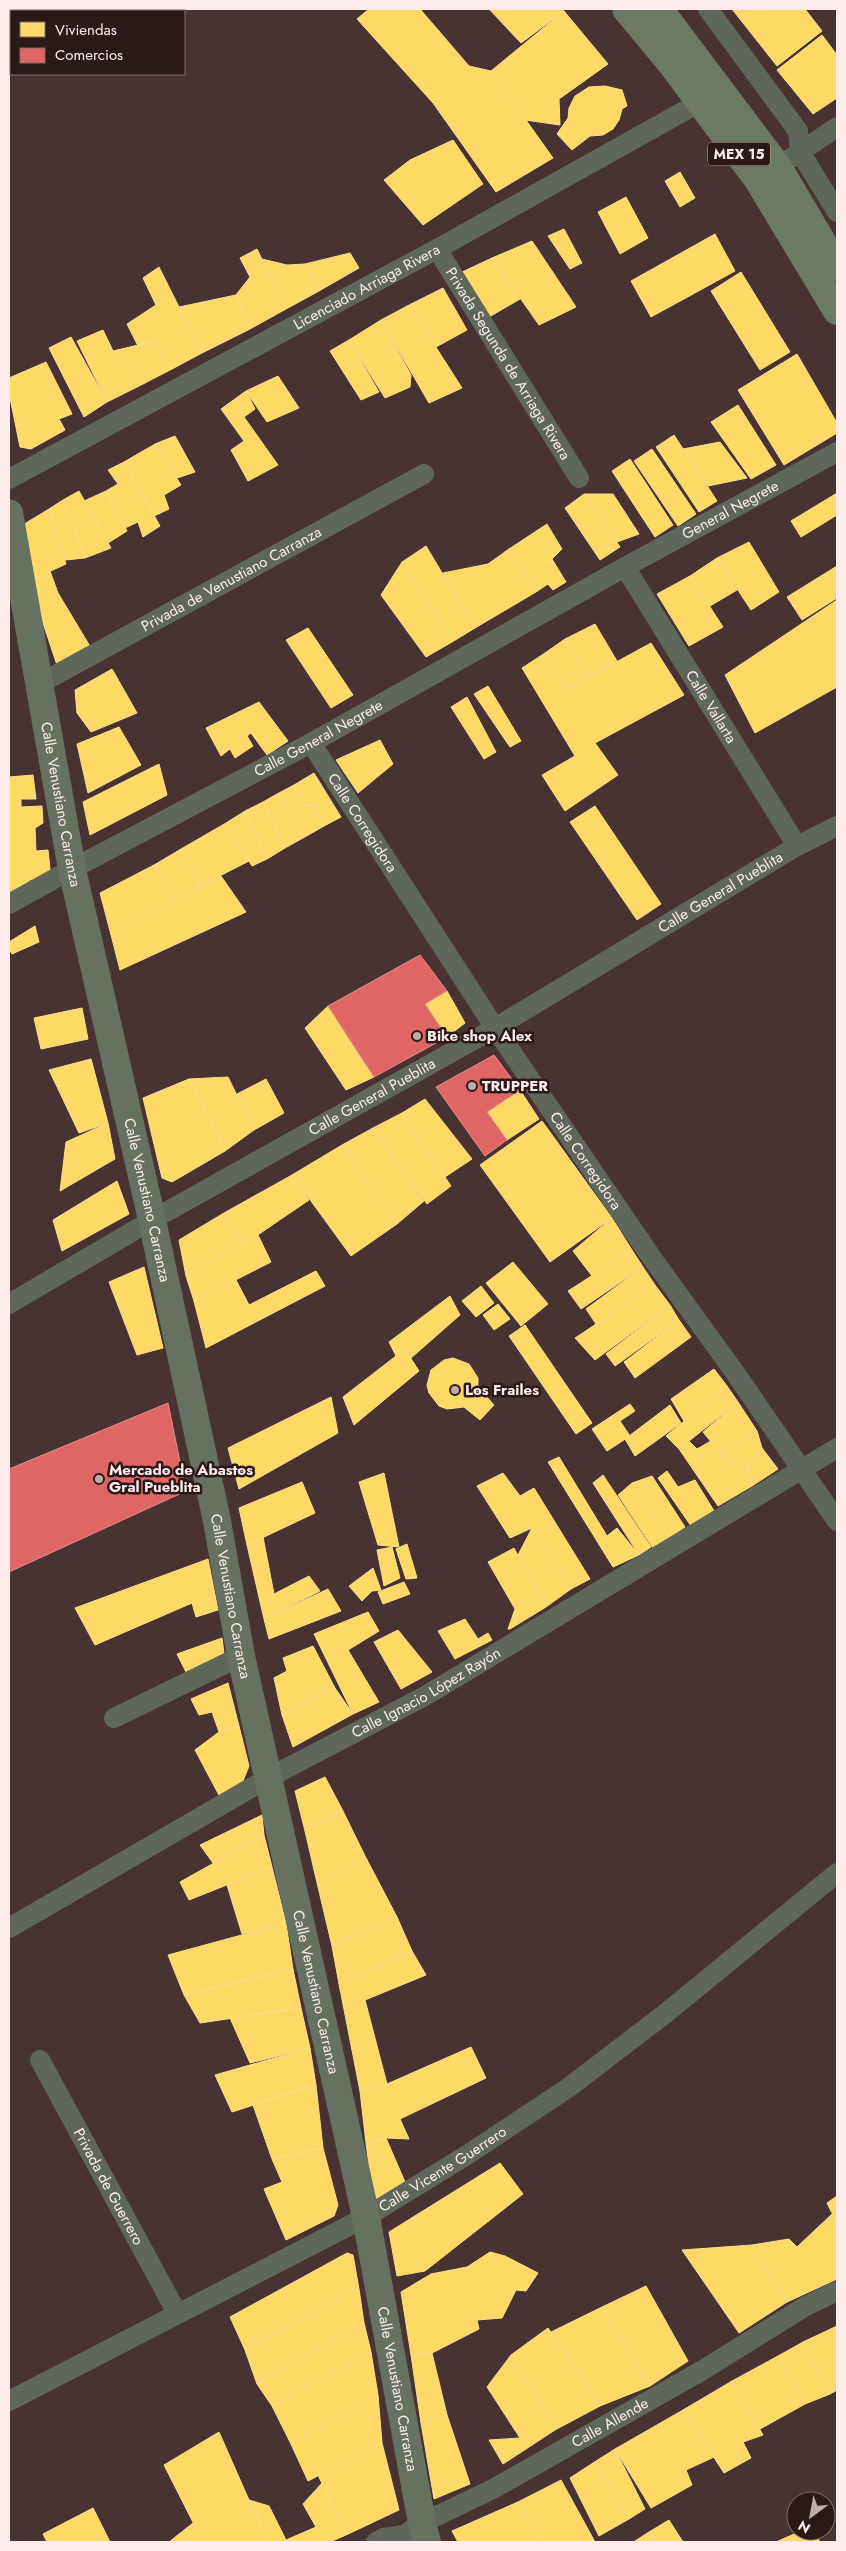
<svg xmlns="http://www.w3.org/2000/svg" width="846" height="2551" viewBox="0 0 846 2551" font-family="Jost,sans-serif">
  <rect width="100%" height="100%" fill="#483232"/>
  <g fill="#ffd966" stroke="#fedf8e">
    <polygon points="369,9 420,9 469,66 491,71 553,158 496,192 433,103 357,19"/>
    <polygon points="489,9 562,9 564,11 521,43"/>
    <polygon points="732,9 805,9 822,31 777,66"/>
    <polygon points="564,11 608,64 559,99 560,125 525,120 491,71"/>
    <polygon points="822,35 837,55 837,98 813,114 777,70"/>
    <polygon points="605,86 622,90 627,106 622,109 619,120 613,129 603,135 590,136 572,150 557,134 568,118 569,108 575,96 589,87"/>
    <polygon points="453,140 483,184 423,225 384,180 410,160"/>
    <polygon points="680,172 695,198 680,207 665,181"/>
    <polygon points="626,197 648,238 620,254 598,212"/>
    <polygon points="564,229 582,263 570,269 548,236"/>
    <polygon points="715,234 735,271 651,317 631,281"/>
    <polygon points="532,241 576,307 539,325 492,258"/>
    <polygon points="257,249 286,309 250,329 236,295 250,277 240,258"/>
    <polygon points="350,253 359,268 319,291 305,264"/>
    <polygon points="492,258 520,299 489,317 460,273"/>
    <polygon points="262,259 287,265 305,264 319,291 286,309"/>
    <polygon points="159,267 202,353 172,369 155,341 138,346 127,324 156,305 143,278"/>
    <polygon points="741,272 790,352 760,370 711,291"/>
    <polygon points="443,288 467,330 436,347 409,305"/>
    <polygon points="236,295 250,329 202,353 179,307"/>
    <polygon points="409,305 462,388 429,403 381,320"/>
    <polygon points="381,320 411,375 410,387 385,398 349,340"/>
    <polygon points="103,330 113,351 145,383 107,402 77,341"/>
    <polygon points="71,337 107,402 84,417 49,348"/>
    <polygon points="349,340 379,392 361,400 330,351"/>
    <polygon points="155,341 172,369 145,383 113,351"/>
    <polygon points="797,354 837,423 837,433 784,465 738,390"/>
    <polygon points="46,362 72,414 59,419 65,430 31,449 20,447 9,393 9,378"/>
    <polygon points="278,376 299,408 267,422 246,391"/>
    <polygon points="246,391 255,409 244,417 278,465 248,481 231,450 244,441 221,409"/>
    <polygon points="738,405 776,465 751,479 711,422"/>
    <polygon points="674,435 717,501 699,512 656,447"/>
    <polygon points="175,436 195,472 177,478 155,444"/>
    <polygon points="720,442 747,478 708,486 683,449"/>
    <polygon points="155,444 181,485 164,495 169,509 154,516 124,462"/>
    <polygon points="652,449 696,514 678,526 634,461"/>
    <polygon points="630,459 673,525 655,537 612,471"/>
    <polygon points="124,462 160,526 143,537 138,522 125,528 106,491 118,484 108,470"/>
    <polygon points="79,491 111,548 85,558 63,500"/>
    <polygon points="106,491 127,531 108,543 84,501"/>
    <polygon points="837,493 837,515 801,537 791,521"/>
    <polygon points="584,494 620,547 600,560 565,508"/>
    <polygon points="584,494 613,494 639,534 617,542"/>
    <polygon points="63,500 85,558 65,560 49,509"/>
    <polygon points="49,509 66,564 29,581 16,529"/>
    <polygon points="547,524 562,549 552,559 566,582 553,590 548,584 536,592 509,549"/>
    <polygon points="749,542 779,592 751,610 717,558"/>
    <polygon points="426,546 475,628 452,642 402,562"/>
    <polygon points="509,549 536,592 475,628 443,573 488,564"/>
    <polygon points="717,558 737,590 710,606 690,576"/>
    <polygon points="402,562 452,642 426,657 381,595"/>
    <polygon points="837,566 837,598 802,620 787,597"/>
    <polygon points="50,571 58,593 91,648 57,665 29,581"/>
    <polygon points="690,576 723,627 689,646 657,594"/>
    <polygon points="837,600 837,687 755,733 725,675"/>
    <polygon points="595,624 617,661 588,677 565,639"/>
    <polygon points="308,628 353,695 331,708 286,640"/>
    <polygon points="565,639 588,677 567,689 545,653"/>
    <polygon points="651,643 684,695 595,743 618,775 565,811 542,775 575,756 522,668 545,653 567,689"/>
    <polygon points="112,669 137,713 91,732 77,713 75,690"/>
    <polygon points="488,686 521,741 510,747 474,694"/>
    <polygon points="467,697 496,752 484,759 451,707"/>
    <polygon points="259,702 288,741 267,755 251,733 247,736 253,746 235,758 230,749 221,756 206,728"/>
    <polygon points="119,727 141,765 88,793 77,744"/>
    <polygon points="380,740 393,764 358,793 336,760"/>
    <polygon points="159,764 167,795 90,835 83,802"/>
    <polygon points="314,773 341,817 324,826 314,804 304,806 294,785"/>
    <polygon points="33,775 36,799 21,799 21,807 42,806 43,823 35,828 36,851 48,850 51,878 29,880 30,890 9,892 9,777"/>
    <polygon points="294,785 304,806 314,804 324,826 303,838 277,794"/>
    <polygon points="277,794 303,838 285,848 263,802"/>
    <polygon points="263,802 285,848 267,859 245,811"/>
    <polygon points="595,806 661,904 637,920 570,822"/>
    <polygon points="245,811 267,859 252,866 226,823"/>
    <polygon points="226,823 249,861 200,886 181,849"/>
    <polygon points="181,849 200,886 174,900 154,865"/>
    <polygon points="154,865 174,900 110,931 100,893"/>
    <polygon points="221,876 246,912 120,970 110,931"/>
    <polygon points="35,926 39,942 12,954 9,949 9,942"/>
    <polygon points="447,991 465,1023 447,1037 425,1004"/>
    <polygon points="328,1006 374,1077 346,1090 305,1028"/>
    <polygon points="82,1008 88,1039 41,1049 34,1018"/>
    <polygon points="91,1059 108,1123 79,1133 49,1070"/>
    <polygon points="228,1077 254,1130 225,1151 189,1079"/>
    <polygon points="189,1079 225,1151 172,1182 162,1178 143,1098"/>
    <polygon points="266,1079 284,1113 254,1130 237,1094"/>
    <polygon points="520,1090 539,1119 507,1140 487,1112"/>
    <polygon points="425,1099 472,1159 445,1177 402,1113"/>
    <polygon points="402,1113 451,1186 427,1204 373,1128"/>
    <polygon points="542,1121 612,1218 550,1262 480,1165"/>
    <polygon points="108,1123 115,1159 60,1191 66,1142"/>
    <polygon points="373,1128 424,1201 397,1224 342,1145"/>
    <polygon points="342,1145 397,1224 351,1256 292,1175"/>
    <polygon points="292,1175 309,1200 243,1245 224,1213"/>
    <polygon points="117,1181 129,1214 62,1251 53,1220"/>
    <polygon points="224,1213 243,1245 186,1276 179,1240"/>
    <polygon points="612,1218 632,1250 592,1276 573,1251"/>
    <polygon points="258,1235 271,1262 194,1301 186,1276"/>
    <polygon points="632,1250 643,1267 581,1309 568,1291"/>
    <polygon points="513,1262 548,1304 521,1326 486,1283"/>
    <polygon points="144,1267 163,1348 137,1355 109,1282"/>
    <polygon points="643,1267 655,1285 596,1324 586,1309"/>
    <polygon points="316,1271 325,1286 206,1348 194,1301 236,1280 249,1305"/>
    <polygon points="655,1285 670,1305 595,1360 575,1338"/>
    <polygon points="481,1286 494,1303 476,1317 462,1301"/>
    <polygon points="450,1296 460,1315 411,1358 405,1349 396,1356 389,1342"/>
    <polygon points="498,1304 510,1319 494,1330 483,1315"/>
    <polygon points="670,1305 679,1320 615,1366 606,1354"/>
    <polygon points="679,1320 691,1337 635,1378 624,1362"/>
    <polygon points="525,1325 592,1423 576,1434 509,1336"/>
    <polygon points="405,1349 419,1371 354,1425 343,1397"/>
    <polygon points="453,1358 469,1364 478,1378 478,1387 494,1405 480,1420 464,1407 447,1409 439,1406 429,1393 427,1385 431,1370 444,1360"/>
    <polygon points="714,1369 727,1386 684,1421 671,1399"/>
    <polygon points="727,1386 738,1402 679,1449 666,1436"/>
    <polygon points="331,1397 338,1433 239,1489 228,1448"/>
    <polygon points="738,1402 757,1431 721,1454 703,1432"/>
    <polygon points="630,1404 635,1411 620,1421 630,1436 607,1451 592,1429"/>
    <polygon points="670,1405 681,1423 635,1456 625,1439"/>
    <polygon points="757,1431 762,1448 748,1469 741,1458 729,1465 721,1454"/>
    <polygon points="689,1441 697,1449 711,1441 729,1465 741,1458 748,1469 752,1486 718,1506 679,1449"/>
    <polygon points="762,1448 778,1469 752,1486 748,1469"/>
    <polygon points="559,1457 607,1536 617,1528 639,1555 613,1567 548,1462"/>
    <polygon points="667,1471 678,1487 695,1480 716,1514 691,1526 658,1478"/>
    <polygon points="384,1473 399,1547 378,1545 359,1482"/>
    <polygon points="503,1473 520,1496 534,1488 590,1579 571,1589 532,1528 510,1538 477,1486"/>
    <polygon points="603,1475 651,1547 639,1555 593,1483"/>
    <polygon points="652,1476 685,1527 670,1538 632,1483"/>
    <polygon points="302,1482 315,1513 247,1545 239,1508"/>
    <polygon points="632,1483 670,1538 653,1548 618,1495"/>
    <polygon points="532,1528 571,1589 546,1607 518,1555"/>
    <polygon points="263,1537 274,1594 309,1576 320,1591 264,1619 247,1545"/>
    <polygon points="407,1544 417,1578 406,1579 396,1549"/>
    <polygon points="392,1547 400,1578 384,1586 377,1550"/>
    <polygon points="514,1548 546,1607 510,1629 508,1629 515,1609 488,1562"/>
    <polygon points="208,1559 218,1610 196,1617 192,1603 95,1645 75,1608"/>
    <polygon points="373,1568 381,1590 372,1591 362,1601 349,1586"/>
    <polygon points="404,1582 410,1594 383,1604 378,1592"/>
    <polygon points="328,1589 341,1611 269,1639 264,1619"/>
    <polygon points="368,1612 379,1631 348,1650 379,1702 353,1714 314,1634"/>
    <polygon points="465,1619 478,1639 488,1633 492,1640 455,1659 438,1631"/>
    <polygon points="398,1630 432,1672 401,1689 374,1642"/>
    <polygon points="222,1638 225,1661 188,1676 177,1654"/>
    <polygon points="313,1646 335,1688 282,1715 274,1678 287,1671 283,1658"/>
    <polygon points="228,1683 239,1726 219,1732 212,1712 199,1715 191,1699"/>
    <polygon points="335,1688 353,1714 293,1747 282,1715"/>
    <polygon points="239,1726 249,1766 241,1786 220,1797 195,1750 219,1732"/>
    <polygon points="325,1777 343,1811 305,1831 295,1791"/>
    <polygon points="343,1811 365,1856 318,1887 305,1831"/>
    <polygon points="262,1815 264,1835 213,1863 200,1845"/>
    <polygon points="264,1835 272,1867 189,1900 180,1882"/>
    <polygon points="365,1856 397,1917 332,1946 318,1887"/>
    <polygon points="272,1867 286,1923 242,1934 227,1885"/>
    <polygon points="397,1917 412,1951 339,1984 332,1946"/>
    <polygon points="286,1923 293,1969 184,1995 168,1955"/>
    <polygon points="412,1951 426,1975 365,2000 387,2084 360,2091 339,1984"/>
    <polygon points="293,1969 301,2008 200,2023 184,1995"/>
    <polygon points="301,2008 310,2048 250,2063 230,2018"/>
    <polygon points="471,2047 486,2078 400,2119 409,2139 386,2138 366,2143 360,2091 387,2084"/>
    <polygon points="310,2048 316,2085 232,2112 215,2075"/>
    <polygon points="316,2085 323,2148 272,2159 253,2105"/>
    <polygon points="386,2138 405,2182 378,2199 373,2197 366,2143"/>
    <polygon points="323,2148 338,2205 334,2216 286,2240 264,2189 282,2182 272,2159"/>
    <polygon points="500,2163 523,2194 425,2271 397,2276 389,2232"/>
    <polygon points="837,2196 837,2223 827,2203"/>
    <polygon points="832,2214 837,2223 837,2279 787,2302 752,2245 789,2239 797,2247"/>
    <polygon points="752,2245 787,2302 739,2333 682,2250"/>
    <polygon points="490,2252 505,2256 538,2273 526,2291 516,2290 502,2318 477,2320 479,2329 432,2353 411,2355 401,2292 431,2274 467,2267"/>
    <polygon points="347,2253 353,2255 359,2289 245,2350 230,2317"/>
    <polygon points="646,2286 688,2361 650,2386 602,2307"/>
    <polygon points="359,2289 364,2323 257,2384 245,2350"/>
    <polygon points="602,2307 650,2386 600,2406 551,2332"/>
    <polygon points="364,2323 371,2352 272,2406 257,2384"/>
    <polygon points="837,2326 837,2390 830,2394 803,2342"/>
    <polygon points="548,2328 600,2406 555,2430 511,2355"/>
    <polygon points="803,2342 830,2394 805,2404 778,2356"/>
    <polygon points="371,2352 378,2395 291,2444 272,2406"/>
    <polygon points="432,2353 447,2415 421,2423 411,2355"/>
    <polygon points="511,2355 555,2430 503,2464 489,2440 520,2438 487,2387"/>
    <polygon points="778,2356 805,2404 760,2429 732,2381"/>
    <polygon points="732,2381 763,2435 743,2442 751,2458 724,2473 683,2410"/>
    <polygon points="378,2395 382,2443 308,2481 291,2444"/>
    <polygon points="683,2410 714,2457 686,2470 692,2485 651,2508 615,2449"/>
    <polygon points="447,2415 470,2484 434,2499 421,2423"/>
    <polygon points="219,2432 249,2500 269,2542 203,2542 164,2465"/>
    <polygon points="382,2443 399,2510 346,2535 318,2475"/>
    <polygon points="615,2449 645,2509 629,2519 596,2461"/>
    <polygon points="596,2461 629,2519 599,2536 570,2478"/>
    <polygon points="561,2480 595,2542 543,2542 518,2502"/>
    <polygon points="322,2483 346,2535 330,2542 269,2542 249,2500 269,2506 286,2540 316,2527 303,2504"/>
    <polygon points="518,2502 543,2542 458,2542 452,2531"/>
    <polygon points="93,2508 110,2542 47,2542 43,2534"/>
    <polygon points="669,2520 683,2542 656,2542 649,2532"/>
    <polygon points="193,2523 203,2542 169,2542"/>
    <polygon points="801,2531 813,2531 820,2542 776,2542"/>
    <polygon points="649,2532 656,2542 636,2542 635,2541"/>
  </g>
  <g fill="#e06666" stroke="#e98e8e">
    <polygon points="420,955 447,991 425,1004 447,1037 374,1077 328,1006"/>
    <polygon points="494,1055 520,1090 487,1112 507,1140 485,1156 436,1087"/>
    <polygon points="168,1403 186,1491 9,1572 9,1469"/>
  </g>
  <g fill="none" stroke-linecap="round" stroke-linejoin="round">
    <g stroke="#5e6759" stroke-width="20">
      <polyline points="708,9 798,131 800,152 837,212"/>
      <polyline points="791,158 837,127"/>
      <path id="s1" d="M 437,249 L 579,478"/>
      <path id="s2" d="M 9,479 L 437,249 L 711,96"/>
      <path id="s3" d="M 625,567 L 797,846"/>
      <path id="s4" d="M 39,684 L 424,474"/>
      <path id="s5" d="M 311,743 L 495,1028 L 652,1258 L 736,1374 L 837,1521"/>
      <path id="s6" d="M 9,904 L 72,869 L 311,743 L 625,567 L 837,452"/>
      <path id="s7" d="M 9,1304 L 152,1220 L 495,1028 L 797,846 L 837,826"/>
      <polyline points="114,1718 241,1656"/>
      <path id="s8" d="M 9,1928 L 268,1778 L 425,1696 L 837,1448"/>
      <path id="s9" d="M 40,2060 L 177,2313"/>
      <path id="s10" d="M 9,2401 L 366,2217 L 467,2155 L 568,2088 L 666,2013 L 837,1873"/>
      <path id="s11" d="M 376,2542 L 384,2538 L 404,2535 L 422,2523 L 493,2489 L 703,2370 L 806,2306 L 837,2291"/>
    </g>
    <path stroke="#667161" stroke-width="28" id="s12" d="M 9,513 L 72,869 L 152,1220 L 217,1521 L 241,1656 L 366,2217 L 422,2523 L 427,2542"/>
    <g stroke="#6c7966" stroke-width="28">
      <polyline points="626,9 670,62 758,180 837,311"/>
      <polyline points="659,9 778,167 837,267"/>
    </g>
  </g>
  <g fill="#beabaa" stroke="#2b1817" stroke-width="2">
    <circle cx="417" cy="1036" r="5"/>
    <circle cx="472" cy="1086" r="5"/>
    <circle cx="455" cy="1390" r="5"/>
    <circle cx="99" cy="1479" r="5"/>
  </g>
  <g text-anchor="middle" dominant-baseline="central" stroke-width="5" stroke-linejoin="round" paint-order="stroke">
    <rect fill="#2b1817" stroke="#beacab" stroke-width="1" x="708" y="142.5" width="62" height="23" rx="4"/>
    <g font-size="14" font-weight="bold" fill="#fdeceb">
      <text x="739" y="154">MEX 15</text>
    </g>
    <g font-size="15" fill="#fdeceb" stroke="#2b1817">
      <text stroke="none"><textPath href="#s2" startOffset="406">Licenciado Arriaga Rivera</textPath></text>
      <text stroke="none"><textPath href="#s1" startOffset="135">Privada Segunda de Arriaga Rivera</textPath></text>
      <text stroke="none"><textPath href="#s6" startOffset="822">General Negrete</textPath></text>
      <text stroke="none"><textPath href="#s4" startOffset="219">Privada de Venustiano Carranza</textPath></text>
      <text stroke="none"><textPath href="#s3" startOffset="164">Calle Vallarta</textPath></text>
      <text stroke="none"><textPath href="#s6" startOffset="351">Calle General Negrete</textPath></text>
      <text stroke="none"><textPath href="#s12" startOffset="296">Calle Venustiano Carranza</textPath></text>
      <text stroke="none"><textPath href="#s5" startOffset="95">Calle Corregidora</textPath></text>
      <text stroke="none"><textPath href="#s7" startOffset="822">Calle General Pueblita</textPath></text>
      <text stroke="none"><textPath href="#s7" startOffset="418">Calle General Pueblita</textPath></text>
      <text stroke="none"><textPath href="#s5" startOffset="500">Calle Corregidora</textPath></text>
      <text stroke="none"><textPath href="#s12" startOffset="701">Calle Venustiano Carranza</textPath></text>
      <text stroke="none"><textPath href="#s12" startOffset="1106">Calle Venustiano Carranza</textPath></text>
      <text stroke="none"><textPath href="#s8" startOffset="479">Calle Ignacio López Rayón</textPath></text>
      <text stroke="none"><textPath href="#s12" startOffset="1511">Calle Venustiano Carranza</textPath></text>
      <text stroke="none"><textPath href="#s10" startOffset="492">Calle Vicente Guerrero</textPath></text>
      <text stroke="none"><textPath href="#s9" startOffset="144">Privada de Guerrero</textPath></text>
      <text stroke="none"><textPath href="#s12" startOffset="1916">Calle Venustiano Carranza</textPath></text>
      <text stroke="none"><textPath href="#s11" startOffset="264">Calle Allende</textPath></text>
    </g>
    <g font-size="15" font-weight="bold" fill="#fdeceb" stroke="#2b1817" text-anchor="start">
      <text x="427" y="1036">Bike shop Alex</text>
      <text x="482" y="1086">TRUPPER</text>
      <text x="465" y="1390">Los Frailes</text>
      <text x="109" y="1470">Mercado de Abastos<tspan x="109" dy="17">Gral Pueblita</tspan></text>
    </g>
  </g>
  <rect width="846" height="2551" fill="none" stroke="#fdeceb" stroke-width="20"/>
  <rect x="10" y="10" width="175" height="65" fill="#2b1817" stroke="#7f6d6c"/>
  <rect x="20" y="22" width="25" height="15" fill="#ffd966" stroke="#7f6d6c"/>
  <text x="55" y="35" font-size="15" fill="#fdeceb">Viviendas</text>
  <rect x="20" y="48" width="25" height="15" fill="#e06666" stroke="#7f6d6c"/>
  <text x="55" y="60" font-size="15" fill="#fdeceb">Comercios</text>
  <g transform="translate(811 2516) rotate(212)"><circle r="24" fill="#2b1817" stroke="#7f6d6c"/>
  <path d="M0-4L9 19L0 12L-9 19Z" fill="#beabaa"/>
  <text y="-8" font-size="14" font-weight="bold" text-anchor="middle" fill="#fdeceb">N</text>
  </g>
</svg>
